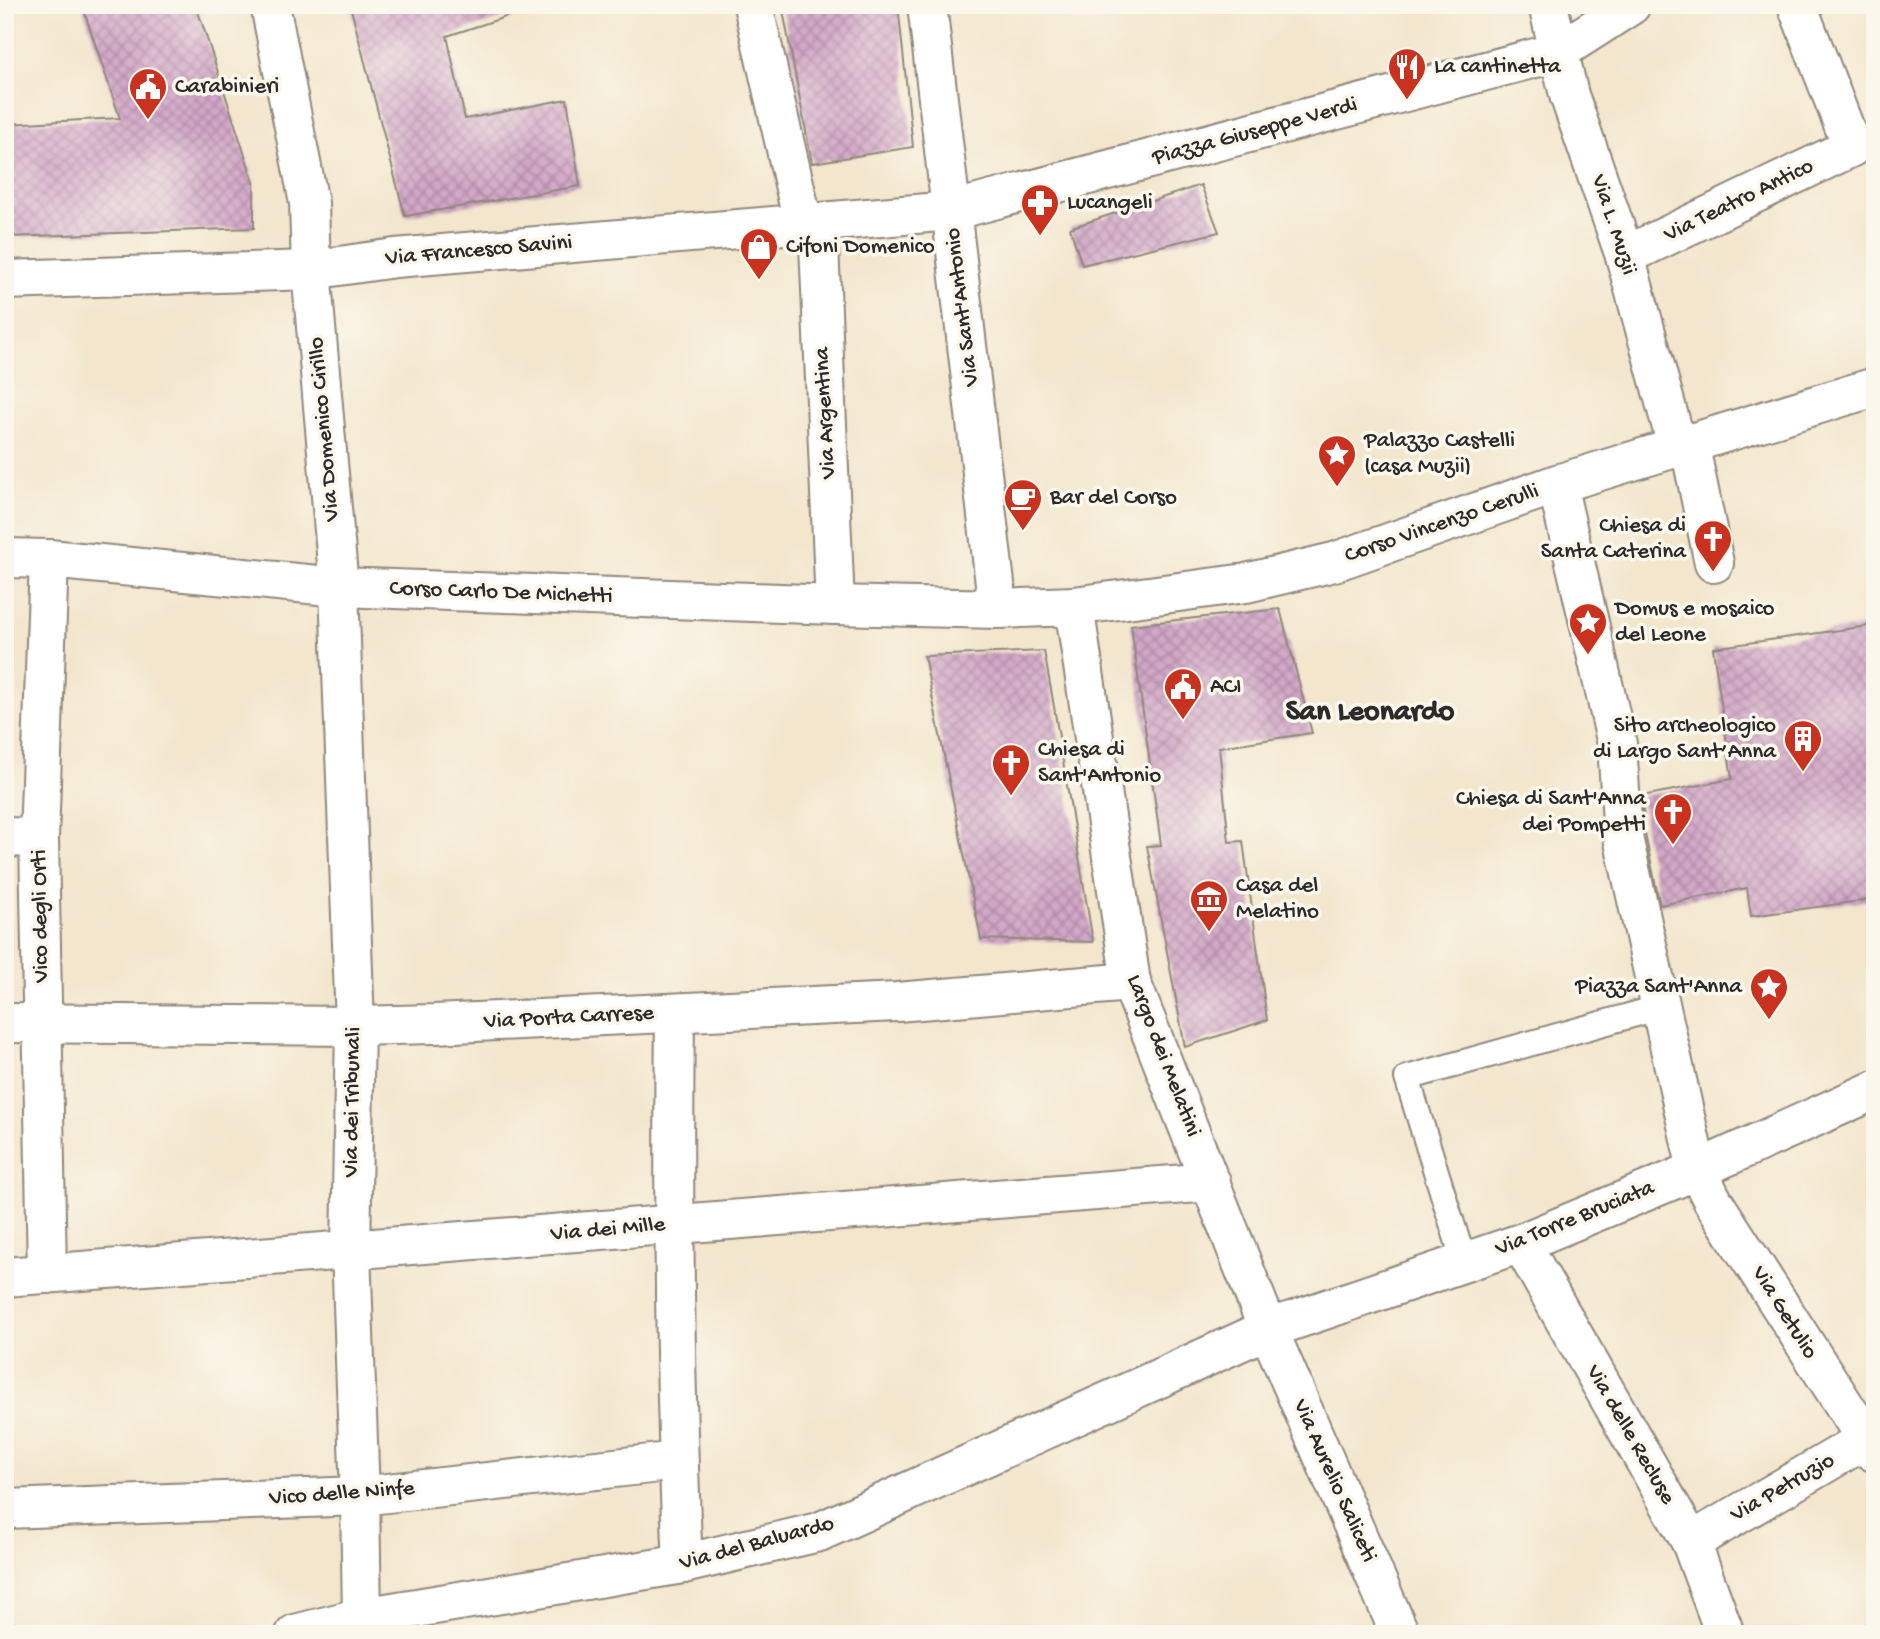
<svg xmlns="http://www.w3.org/2000/svg" width="1880" height="1639" viewBox="0 0 1880 1639" font-family="'Gochi Hand',sans-serif">
  <defs>
    <pattern id="building-cross-hatch" width="8" height="8" patternUnits="userSpaceOnUse" patternTransform="scale(1.75)"><rect width="8" height="8" fill="#d3a7c8"/><path d="M0 0l8 8M0 8l8-8" fill="none" stroke="#ab88a3"/></pattern>
  </defs>
  <rect width="100%" height="100%" fill="#fbf7ec"/>
  <filter id="ink" filterUnits="userSpaceOnUse"><feTurbulence type="fractalNoise" baseFrequency=".0143" numOctaves="2"/><feDisplacementMap in="SourceGraphic" scale="14" xChannelSelector="R" yChannelSelector="G"/><feConvolveMatrix kernelMatrix="1 2 1 2 8 2 1 2 1" color-interpolation-filters="sRGB"/></filter>
  <filter id="wash" filterUnits="userSpaceOnUse"><feTurbulence type="fractalNoise" baseFrequency=".00686" numOctaves="4" result="noise"/><feDisplacementMap in="SourceGraphic" scale="28" xChannelSelector="R" yChannelSelector="G"/><feGaussianBlur stdDeviation="1.57" result="paint"/><feColorMatrix in="noise" values="0 0 0 0 0 0 0 0 0 0 0 0 0 0 0 0 0 1.4 0 .05"/><feComposite in="paint" operator="in"/></filter>
  <g filter="url(#wash)">
    <rect width="100%" height="100%" fill="#f3e6cd"/>
    <g id="blocks">
      <g fill="url(#building-cross-hatch)">
        <polygon points="82,5 196,5 254,183 254,228 8,237 6,124 120,118"/>
        <polygon points="350,5 516,5 518,13 447,36 465,119 567,99 580,186 405,216"/>
        <polygon points="782,5 898,5 913,147 812,163"/>
        <polygon points="1201,185 1219,232 1082,265 1070,228"/>
        <polygon points="1280,609 1312,733 1219,747 1229,842 1243,841 1267,1020 1185,1047 1147,846 1161,845 1131,625"/>
        <polygon points="1875,625 1875,899 1751,916 1747,888 1660,905 1645,834 1642,796 1732,779 1713,648"/>
        <polygon points="1044,651 1052,695 1093,942 981,939 924,656"/>
      </g>
    </g>
  </g>
  <g filter="url(#ink)">
    <use href="#blocks" fill-opacity="0" stroke="#8f887c" stroke-width="2"/>
    <g fill="none" stroke-linecap="round" stroke-linejoin="round">
      <defs>
        <polyline id="service" points="1464,1262 1407,1078 1661,1007"/>
        <g id="pedestrian">
          <polyline points="1625,256 1677,446"/>
          <polyline points="1689,442 1714,563"/>
          <polyline points="1557,484 1617,744 1623,837 1697,1170"/>
          <polyline points="1074,606 1246,583 1334,562 1557,484 1875,387"/>
          <polyline points="39,838 49,559"/>
        </g>
        <g id="minor">
          <polyline points="270,5 309,203 311,270 339,587 355,1026 351,1250 360,1496 362,1617"/>
          <polyline points="753,5 803,223"/>
          <polyline points="927,5 998,609"/>
          <polyline points="1548,5 1569,95 1625,256 1852,147 1797,5"/>
          <polyline points="818,222 835,605"/>
          <polyline points="5,280 311,270 395,258 951,211 1558,52 1631,5"/>
          <polyline points="5,558 49,559 339,587 835,605 998,609 1074,606 1131,982 1268,1329 1400,1634"/>
          <polyline points="5,837 39,838 47,1274"/>
          <path d="M 675,1013 C 673,1197 674,1381 683,1564"/>
          <polyline points="5,1023 355,1026 434,1024 897,1002 1131,982"/>
          <polyline points="1697,1170 1713,1201 1875,1453"/>
          <polyline points="1521,1243 1691,1542 1725,1634"/>
          <polyline points="5,1277 1211,1182"/>
          <polyline points="5,1509 360,1496 678,1461"/>
          <polyline points="1691,1542 1875,1434"/>
          <polyline points="295,1634 362,1617 683,1564 819,1532 1268,1329 1521,1243 1697,1170 1875,1090"/>
        </g>
      </defs>
      <use href="#service" stroke="#8f887c" stroke-width="28"/>
      <use href="#pedestrian" stroke="#8f887c" stroke-width="42"/>
      <use href="#minor" stroke="#8f887c" stroke-width="42"/>
      <use href="#service" stroke="#fff" stroke-width="24"/>
      <use href="#pedestrian" stroke="#fff" stroke-width="38"/>
      <use href="#minor" stroke="#fff" stroke-width="38"/>
    </g>
  </g>
  <defs>
    <symbol id="restaurant-pin" viewBox="-11 -11 22 30"><path d="M0 17L-7.5 6A9.5 9.5 0 1 1 7.5 6Z" fill="#c8321e" stroke="#fbf7ec"/><path d="M-5-6h1v4h1v-4h1v4h1v-4h1v5L-1.5 .5V6h-2V.5L-5-1ZM5-6V6H3V1.5H1.5Q1.5-4 5-6Z" fill="#fff"/></symbol>
    <symbol id="civic-pin" viewBox="-11 -11 22 30"><path d="M0 17L-7.5 6A9.5 9.5 0 1 1 7.5 6Z" fill="#c8321e" stroke="#fbf7ec"/><path d="M-.6-6.5H3V-4.5H.6V-3L4-1V1h2V6H-6V1h2V-1L-.6-3ZM-1.2 2.5V6h2.4V2.5Z" fill="#fff"/></symbol>
    <symbol id="pharmacy-pin" viewBox="-11 -11 22 30"><path d="M0 17L-7.5 6A9.5 9.5 0 1 1 7.5 6Z" fill="#c8321e" stroke="#fbf7ec"/><path d="M-2-6h4v4h4v4h-4v4h-4v-4h-4v-4h4Z" fill="#fff"/></symbol>
    <symbol id="shop-pin" viewBox="-11 -11 22 30"><path d="M0 17L-7.5 6A9.5 9.5 0 1 1 7.5 6Z" fill="#c8321e" stroke="#fbf7ec"/><path d="M-5-2.5h2.3a2.7 3.5 0 0 1 5.4 0H5L5.5 6h-11ZM-1.5-2.5h3a1.5 2.3 0 0 0-3 0Z" fill="#fff"/></symbol>
    <symbol id="sight-pin" viewBox="-11 -11 22 30"><path d="M0 17L-7.5 6A9.5 9.5 0 1 1 7.5 6Z" fill="#c8321e" stroke="#fbf7ec"/><path d="M0-6L1.8-2.2L6-1.7L2.9 1.2L3.7 5.4L0 3.3L-3.7 5.4L-2.9 1.2L-6-1.7L-1.8-2.2Z" fill="#fff"/></symbol>
    <symbol id="cafe-pin" viewBox="-11 -11 22 30"><path d="M0 17L-7.5 6A9.5 9.5 0 1 1 7.5 6Z" fill="#c8321e" stroke="#fbf7ec"/><path d="M-5.5-4.5H6V0H3Q3 3.5 0 3.5H-2.5Q-5.5 3.5-5.5 0ZM3-3.2v2h1.7v-2ZM-6 4.5H4V6H-6Z" fill="#fff"/></symbol>
    <symbol id="church-pin" viewBox="-11 -11 22 30"><path d="M0 17L-7.5 6A9.5 9.5 0 1 1 7.5 6Z" fill="#c8321e" stroke="#fbf7ec"/><path d="M-1.2-6h2.4v3.5h3.3v2.4h-3.3V6h-2.4V-.1h-3.3v-2.4h3.3Z" fill="#fff"/></symbol>
    <symbol id="building-pin" viewBox="-11 -11 22 30"><path d="M0 17L-7.5 6A9.5 9.5 0 1 1 7.5 6Z" fill="#c8321e" stroke="#fbf7ec"/><path d="M-4-6H4V6H1V3H-1V6H-4ZM-2.5-4.3h1.7v1.8h-1.7ZM.8-4.3h1.7v1.8H.8ZM-2.5-1h1.7V.8h-1.7ZM.8-1h1.7V.8H.8Z" fill="#fff"/></symbol>
    <symbol id="museum-pin" viewBox="-11 -11 22 30"><path d="M0 17L-7.5 6A9.5 9.5 0 1 1 7.5 6Z" fill="#c8321e" stroke="#fbf7ec"/><path d="M0-6L6-3V-2H-6V-3ZM-5-1h2V3h-2ZM-1-1h2V3h-2ZM3-1h2V3H3ZM-6 4H6V6H-6Z" fill="#fff"/></symbol>
  </defs>
  <g fill-rule="evenodd">
    <use href="#restaurant-pin" x="1385" y="45" width="44" height="60"/>
    <use href="#civic-pin" x="126" y="65" width="44" height="60"/>
    <use href="#pharmacy-pin" x="1018" y="181" width="44" height="60"/>
    <use href="#shop-pin" x="737" y="225" width="44" height="60"/>
    <use href="#sight-pin" x="1315" y="432" width="44" height="60"/>
    <use href="#cafe-pin" x="1001" y="476" width="44" height="60"/>
    <use href="#church-pin" x="1691" y="517" width="44" height="60"/>
    <use href="#sight-pin" x="1566" y="600" width="44" height="60"/>
    <use href="#civic-pin" x="1161" y="665" width="44" height="60"/>
    <use href="#building-pin" x="1781" y="717" width="44" height="60"/>
    <use href="#church-pin" x="989" y="741" width="44" height="60"/>
    <use href="#church-pin" x="1651" y="790" width="44" height="60"/>
    <use href="#museum-pin" x="1187" y="877" width="44" height="60"/>
    <use href="#sight-pin" x="1747" y="965" width="44" height="60"/>
  </g>
  <g text-anchor="middle" dominant-baseline="central" stroke-width="7" stroke-linejoin="round" paint-order="stroke">
    <g font-size="23" fill="#2b2b2b" stroke="#fbf7ec" text-anchor="start">
      <text x="1434" y="67">La cantinetta</text>
      <text x="175" y="87">Carabinieri</text>
      <text x="1067" y="203">Lucangeli</text>
      <text x="786" y="247">Cifoni Domenico</text>
      <text x="1364" y="441">Palazzo Castelli<tspan x="1364" dy="26">(casa Muzii)</tspan></text>
      <text x="1050" y="498">Bar del Corso</text>
      <text x="1686" y="526" text-anchor="end">Chiesa di<tspan x="1686" dy="26">Santa Caterina</tspan></text>
      <text x="1615" y="609">Domus e mosaico<tspan x="1615" dy="26">del Leone</tspan></text>
      <text x="1210" y="687">ACI</text>
      <text x="1776" y="726" text-anchor="end">Sito archeologico<tspan x="1776" dy="26">di Largo Sant’Anna</tspan></text>
      <text x="1038" y="750">Chiesa di<tspan x="1038" dy="26">Sant'Antonio</tspan></text>
      <text x="1646" y="799" text-anchor="end">Chiesa di Sant'Anna<tspan x="1646" dy="26">dei Pompetti</tspan></text>
      <text x="1236" y="886">Casa del<tspan x="1236" dy="26">Melatino</tspan></text>
      <text x="1742" y="987" text-anchor="end">Piazza Sant'Anna</text>
    </g>
    <g font-size="23" fill="#2b2b2b" stroke="#fbf7ec">
      <text transform="translate(1255 132) rotate(-15)">Piazza Giuseppe Verdi</text>
      <text transform="translate(1739 201) rotate(-26)">Via Teatro Antico</text>
      <text transform="translate(1613 225) rotate(72)">Via L. Muzii</text>
      <text transform="translate(479 251) rotate(-5)">Via Francesco Savini</text>
      <text transform="translate(963 307) rotate(-97)">Via Sant'Antonio</text>
      <text transform="translate(826 413) rotate(-93)">Via Argentina</text>
      <text transform="translate(325 429) rotate(-95)">Via Domenico Cirillo</text>
      <text transform="translate(1442 524) rotate(-19)">Corso Vincenzo Cerulli</text>
      <text transform="translate(501 593) rotate(2)">Corso Carlo De Michetti</text>
      <text transform="translate(41 916) rotate(-91)">Vico degli Orti</text>
      <text transform="translate(569 1018) rotate(-3)">Via Porta Carrese</text>
      <text transform="translate(1163 1056) rotate(69)">Largo dei Melatini</text>
      <text transform="translate(353 1102) rotate(-89)">Via dei Tribunali</text>
      <text transform="translate(1575 1219) rotate(-22)">Via Torre Bruciata</text>
      <text transform="translate(608 1230) rotate(-5)">Via dei Mille</text>
      <text transform="translate(1784 1313) rotate(58)">Via Getulio</text>
      <text transform="translate(1630 1435) rotate(60)">Via delle Recluse</text>
      <text transform="translate(1334 1481) rotate(66)">Via Aurelio Saliceti</text>
      <text transform="translate(1783 1488) rotate(-30)">Via Petruzio</text>
      <text transform="translate(342 1494) rotate(-4)">Vico delle Ninfe</text>
      <text transform="translate(757 1544) rotate(-15)">Via del Baluardo</text>
    </g>
    <g font-size="30" font-weight="bold" fill="#2b2b2b" stroke="#fbf7ec">
      <text x="1370" y="713">San Leonardo</text>
    </g>
  </g>
  <rect width="1880" height="1639" fill="none" stroke="#fbf7ec" stroke-width="28"/>
</svg>
